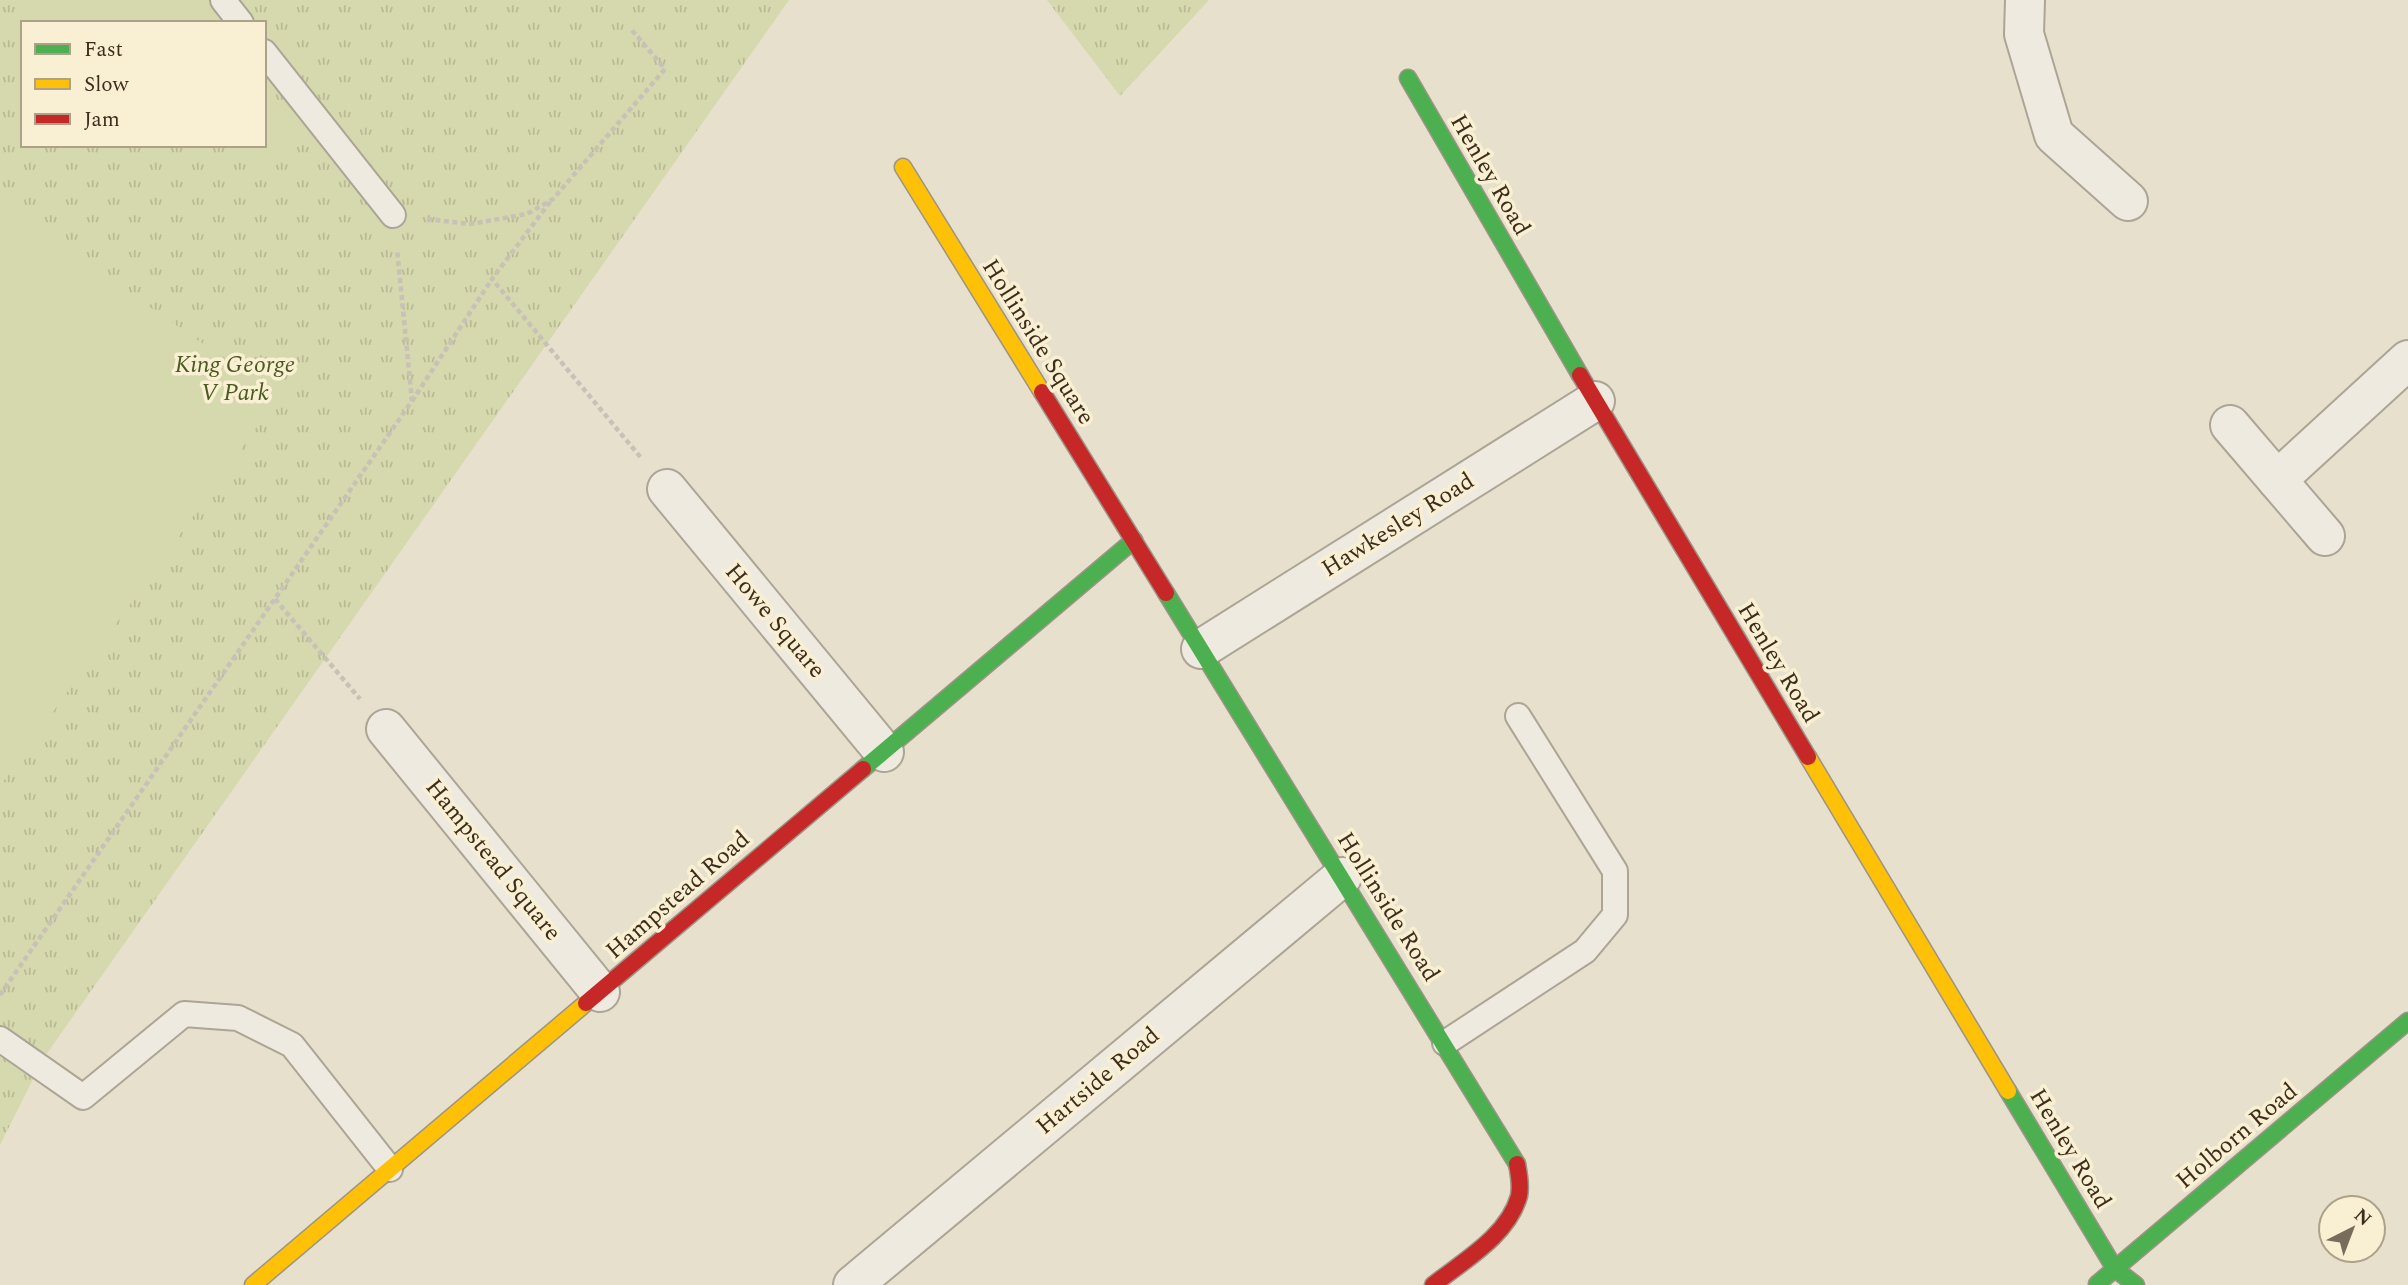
<svg xmlns="http://www.w3.org/2000/svg" width="2408" height="1285" viewBox="0 0 2408 1285" font-family="Spectral,serif">
  <defs>
    <pattern id="park-tufts" width="24" height="20" patternUnits="userSpaceOnUse" patternTransform="scale(1.75)"><rect width="24" height="20" fill="#d6d8ad"/><path d="M3 7l-1-3M5 7V3M7 7l1-3M15 17l-1-3M17 17v-4M19 17l1-3" fill="none" stroke="#b9ba94"/></pattern>
  </defs>
  <rect width="100%" height="100%" fill="#e7e0cc"/>
  <g fill="url(#park-tufts)" fill-rule="evenodd">
    <path d="M 0,0 L 789,0 L 43,1059 L 0,1145 ZM 23,23 L 264,23 L 264,145 L 23,145 Z"/>
    <polygon points="1047,0 1209,0 1120,96"/>
  </g>
  <g fill="#d6d8ad">
    <polygon points="50,0 188,0 207,23 43,23 35,13"/>
    <polygon points="264,92 303,139 265,176 241,145 264,145"/>
    <polygon points="0,204 279,396 0,786"/>
  </g>
  <g fill="none" stroke-linecap="round" stroke-linejoin="round">
    <defs>
      <g id="lane">
        <polyline points="223,0 241,23"/>
        <polyline points="264,52 393,215"/>
        <polyline points="0,1039 83,1097 184,1014 238,1018 292,1045 390,1169"/>
        <polyline points="1445,1043 1585,951 1615,915 1615,871 1518,716"/>
      </g>
      <g id="street">
        <polyline points="2025,0 2024,34 2054,135 2128,201"/>
        <polyline points="2230,425 2325,536"/>
        <polyline points="2277,480 2408,360"/>
        <polyline points="667,489 884,752"/>
        <polyline points="1201,649 1595,401"/>
        <polyline points="386,729 600,992"/>
        <polyline points="853,1285 1342,877"/>
      </g>
      <g id="fast">
        <polyline points="1408,78 1580,375"/>
        <polyline points="1166,593 1517,1164"/>
        <polyline points="863,769 1134,540"/>
        <polyline points="2008,1091 2115,1269 2136,1285"/>
        <polyline points="2097,1284 2408,1021"/>
      </g>
      <g id="slow">
        <polyline points="903,167 1042,392"/>
        <polyline points="1808,757 2008,1091"/>
        <polyline points="253,1285 586,1003"/>
      </g>
      <g id="jam">
        <polyline points="1580,375 1808,757"/>
        <polyline points="1042,392 1166,593"/>
        <polyline points="586,1003 863,769"/>
        <path d="M 1433,1285 C 1463,1261 1508,1236 1519,1196 C 1521,1186 1519,1174 1517,1164"/>
      </g>
    </defs>
    <use href="#lane" stroke="#aca596" stroke-width="28"/>
    <use href="#street" stroke="#aca596" stroke-width="42"/>
    <use href="#fast" stroke="#9c9486" stroke-width="19"/>
    <use href="#slow" stroke="#9c9486" stroke-width="19"/>
    <use href="#jam" stroke="#9c9486" stroke-width="19"/>
    <g stroke="#c7c1b6" stroke-width="4.5" stroke-dasharray="5 3.5" stroke-linecap="butt">
      <polyline points="550,202 492,279 642,459"/>
      <polyline points="427,219 470,224 527,214 553,199 665,69 631,29"/>
      <polyline points="412,401 492,279"/>
      <polyline points="275,599 360,699"/>
      <polyline points="0,995 412,401 397,249"/>
    </g>
    <use href="#lane" stroke="#efeadf" stroke-width="24"/>
    <use href="#street" stroke="#efeadf" stroke-width="38"/>
    <use href="#fast" stroke="#4caf50" stroke-width="16"/>
    <use href="#slow" stroke="#ffc107" stroke-width="16"/>
    <use href="#jam" stroke="#c62828" stroke-width="16"/>
  </g>
  <g text-anchor="middle" dominant-baseline="central" stroke-width="7" stroke-linejoin="round" paint-order="stroke">
    <g font-size="24" fill="#3c2d1c" stroke="#f9efd2">
      <text transform="translate(1490 175) rotate(60)">Henley Road</text>
      <text transform="translate(1038 342) rotate(58)">Hollinside Square</text>
      <text transform="translate(1398 525) rotate(-32)">Hawkesley Road</text>
      <text transform="translate(775 621) rotate(50)">Howe Square</text>
      <text transform="translate(1778 663) rotate(59)">Henley Road</text>
      <text transform="translate(493 860) rotate(51)">Hampstead Square</text>
      <text transform="translate(678 895) rotate(-41)">Hampstead Road</text>
      <text transform="translate(1388 907) rotate(58)">Hollinside Road</text>
      <text transform="translate(1098 1081) rotate(-40)">Hartside Road</text>
      <text transform="translate(2237 1136) rotate(-40)">Holborn Road</text>
      <text transform="translate(2070 1149) rotate(59)">Henley Road</text>
    </g>
    <g font-size="24" font-style="italic" fill="#4a5a21" stroke="#f9efd2">
      <text x="235" y="365">King George<tspan x="235" dy="28">V Park</tspan></text>
    </g>
  </g>
  <rect x="21" y="21" width="245" height="126" fill="#f9efd2" stroke="#ada189" stroke-width="2"/>
  <rect x="35" y="44" width="35" height="10" fill="#4caf50" stroke="#ada189" stroke-width="2"/>
  <text x="84" y="56" font-size="21" fill="#3c2d1c">Fast</text>
  <rect x="35" y="79" width="35" height="10" fill="#ffc107" stroke="#ada189" stroke-width="2"/>
  <text x="84" y="91" font-size="21" fill="#3c2d1c">Slow</text>
  <rect x="35" y="114" width="35" height="10" fill="#c62828" stroke="#ada189" stroke-width="2"/>
  <text x="84" y="126" font-size="21" fill="#3c2d1c">Jam</text>
  <g transform="translate(2352 1229) rotate(42)"><circle r="33" fill="#f9efd2" stroke="#ada189" stroke-width="2"/>
  <path d="M0-5L12 26L0 18L-12 26Z" fill="#786c5a"/>
  <text y="-10" font-size="19" font-weight="bold" text-anchor="middle" fill="#3c2d1c">N</text>
  </g>
</svg>
